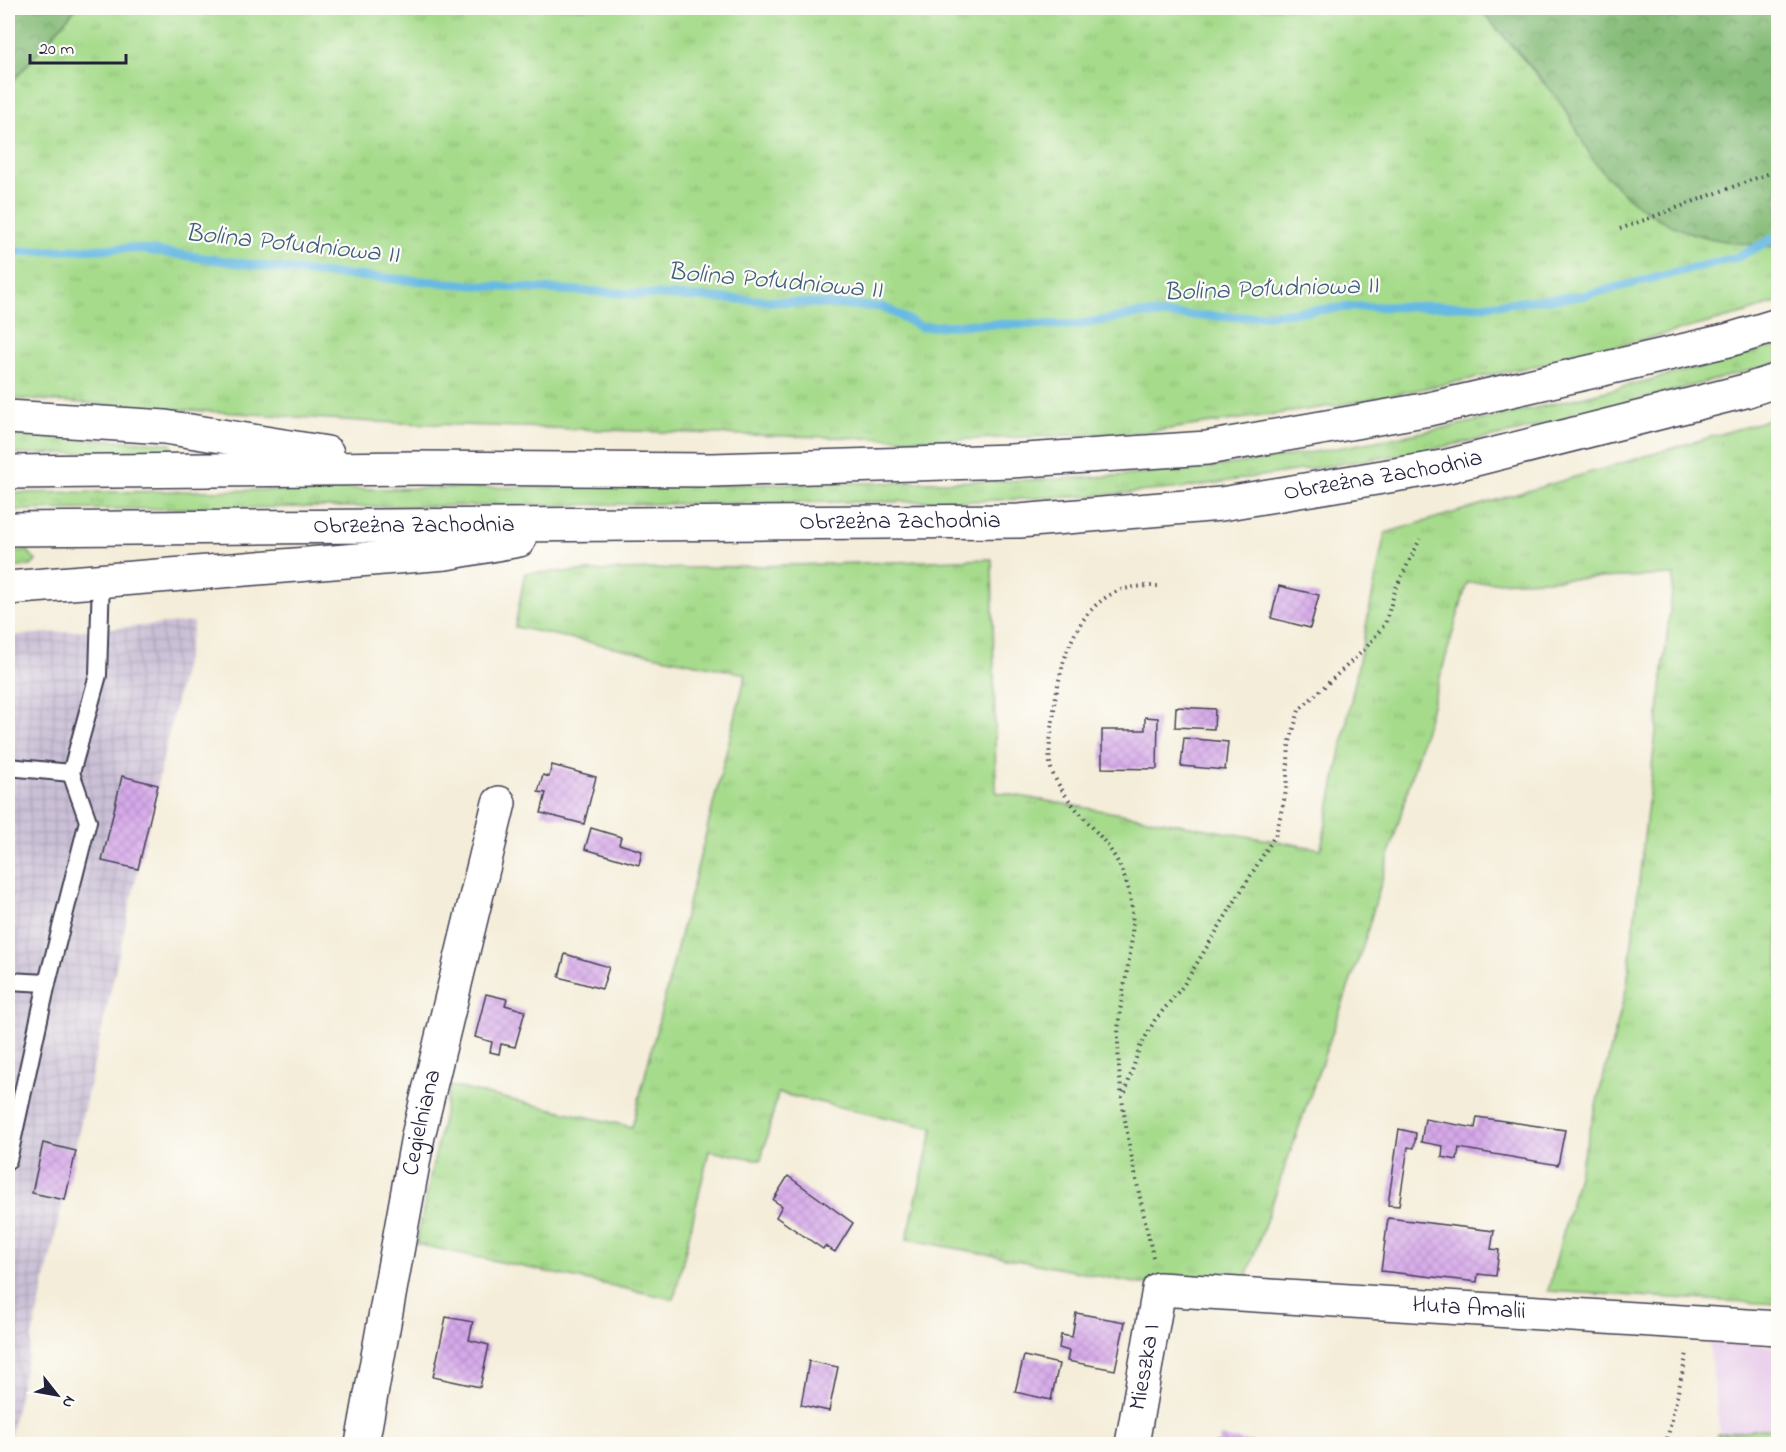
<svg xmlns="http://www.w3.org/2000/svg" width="1786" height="1452" viewBox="0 0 1786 1452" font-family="'Indie Flower',sans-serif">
  <defs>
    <pattern id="industrial-grid" width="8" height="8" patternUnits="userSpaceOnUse" patternTransform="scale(1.5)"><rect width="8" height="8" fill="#cabfd6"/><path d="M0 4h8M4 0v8" fill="none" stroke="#ada4b9"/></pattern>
    <pattern id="grass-tufts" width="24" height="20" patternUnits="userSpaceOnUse" patternTransform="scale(1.5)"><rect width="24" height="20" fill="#a6db8b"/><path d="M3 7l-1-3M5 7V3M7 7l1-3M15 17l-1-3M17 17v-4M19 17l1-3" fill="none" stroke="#8fbc79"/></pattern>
    <pattern id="forest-crowns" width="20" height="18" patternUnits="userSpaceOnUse" patternTransform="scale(1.5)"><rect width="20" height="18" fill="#84bb77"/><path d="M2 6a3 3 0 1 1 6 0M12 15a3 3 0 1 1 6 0" fill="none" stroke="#6c9863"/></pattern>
    <pattern id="building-cross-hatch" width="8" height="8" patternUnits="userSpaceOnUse" patternTransform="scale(1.5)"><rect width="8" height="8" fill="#d6a9e9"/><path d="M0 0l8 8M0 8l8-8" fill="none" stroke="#b791c9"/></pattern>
  </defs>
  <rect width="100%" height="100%" fill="#fdfcf7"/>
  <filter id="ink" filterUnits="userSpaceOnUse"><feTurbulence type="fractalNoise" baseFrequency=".0167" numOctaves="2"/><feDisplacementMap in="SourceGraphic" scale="12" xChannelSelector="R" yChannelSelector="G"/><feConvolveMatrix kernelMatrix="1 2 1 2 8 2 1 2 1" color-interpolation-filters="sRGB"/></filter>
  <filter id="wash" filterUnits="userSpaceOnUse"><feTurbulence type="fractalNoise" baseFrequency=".008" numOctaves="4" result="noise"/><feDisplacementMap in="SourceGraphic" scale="24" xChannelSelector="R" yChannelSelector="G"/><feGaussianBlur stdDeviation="1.35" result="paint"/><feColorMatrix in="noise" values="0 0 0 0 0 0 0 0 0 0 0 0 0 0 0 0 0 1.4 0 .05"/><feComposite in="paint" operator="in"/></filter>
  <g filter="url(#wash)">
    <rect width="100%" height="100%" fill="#f4edd9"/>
    <polygon fill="#ead1ec" points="1709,1342 1778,1347 1778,1444 1721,1444"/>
    <polygon fill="url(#industrial-grid)" points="194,622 8,1444 8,636"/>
    <g fill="url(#grass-tufts)" stroke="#647e63" stroke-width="1.5">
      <polygon points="76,8 1479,8 1561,103 1597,164 1751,245 1778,246 1778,302 1746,313 1564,360 1347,404 1147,432 949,440 748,435 374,422 8,398 8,87"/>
      <path d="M 1778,345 L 1778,363 L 1517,432 L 1406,454 L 1183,488 L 1092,496 L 970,501 L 8,510 L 8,493 C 262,490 516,488 770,484 C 922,481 1075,485 1227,465 C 1414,440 1597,397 1778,345 Z"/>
      <polygon points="1778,417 1778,1304 1548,1291 1627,986 1674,575 1467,583 1363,946 1245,1280 1140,1284 907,1239 933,1128 778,1093 761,1160 709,1151 674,1299 416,1244 450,1086 632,1127 746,674 515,627 525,573 992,559 996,792 1321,849 1385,533"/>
      <polygon points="8,435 169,443 172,446 170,451 162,452 8,454"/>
      <polygon points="8,551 28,551 36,561 31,566 8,568"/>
    </g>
    <g fill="url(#forest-crowns)" stroke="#536e59" stroke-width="1.5">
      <polygon points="8,8 76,8 8,87"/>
      <path d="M 1479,8 L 1778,8 L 1778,246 C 1702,244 1647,227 1597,165 C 1582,146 1575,121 1560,102 C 1535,69 1506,39 1479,8 Z"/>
    </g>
    <polygon fill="#a6db8b" stroke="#647e63" stroke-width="1.5" points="1778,1427 1778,1444 1718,1444 1717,1434"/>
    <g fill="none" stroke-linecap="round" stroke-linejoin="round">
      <polyline stroke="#68b9e3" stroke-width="9" points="8,252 131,248 305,272 486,286 883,307 921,327 977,324 1076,325 1138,314 1242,317 1350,307 1476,306 1582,296 1738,257 1778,236"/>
    </g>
    <g id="blocks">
      <g fill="url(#building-cross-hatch)">
        <polygon points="1279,586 1319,595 1310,628 1271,618"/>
        <polygon points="1176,707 1215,709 1214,729 1175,727"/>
        <polygon points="1145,717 1158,718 1157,769 1102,768 1102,730 1145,730"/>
        <polygon points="1184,738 1228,742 1225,770 1181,766"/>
        <polygon points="552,765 596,777 584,824 541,813 546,793 538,792 543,775 549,777"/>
        <polygon points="122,776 158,785 138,869 102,861"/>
        <polygon points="591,828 621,837 619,844 642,851 639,865 585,849"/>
        <polygon points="565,954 609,967 602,989 559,977"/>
        <polygon points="486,994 507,999 505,1005 525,1011 515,1047 501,1044 499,1054 490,1052 492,1042 475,1037"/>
        <polygon points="1477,1117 1565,1130 1558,1165 1459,1148 1457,1160 1442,1157 1443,1146 1421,1142 1425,1119 1475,1128"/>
        <polygon points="1399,1129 1416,1133 1414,1148 1408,1147 1399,1206 1388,1205"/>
        <polygon points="43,1143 76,1151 65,1200 32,1193"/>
        <polygon points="788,1176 853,1223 835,1252 825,1246 823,1249 776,1217 782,1206 773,1200"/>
        <polygon points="1388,1218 1494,1231 1491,1249 1499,1250 1496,1276 1478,1274 1477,1282 1381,1271"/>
        <polygon points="1076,1313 1125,1322 1115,1370 1067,1361 1069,1351 1059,1348 1061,1335 1072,1337"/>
        <polygon points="446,1317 473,1322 469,1340 489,1345 480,1387 433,1377"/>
        <polygon points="1024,1356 1059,1364 1051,1400 1015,1392"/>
        <polygon points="809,1361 838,1367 829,1411 801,1405"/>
        <polygon points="1220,1437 1252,1442 1252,1444 1218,1444"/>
      </g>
    </g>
  </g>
  <g filter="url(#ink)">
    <use href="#blocks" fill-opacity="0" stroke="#424053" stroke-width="1.5"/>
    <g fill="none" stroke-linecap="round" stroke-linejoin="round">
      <defs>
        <g id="lane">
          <polyline points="8,767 71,773 88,821 47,983 8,1160"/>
          <polyline points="71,773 98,675 101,579"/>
          <polyline points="8,981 47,983"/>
        </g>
        <g id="street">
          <path id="s1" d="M 362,1444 L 418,1136 L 499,803"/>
          <path id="s2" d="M 1132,1444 L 1159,1289 L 1778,1328"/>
        </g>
        <g id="secondary">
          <polyline points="8,417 165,427 327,453"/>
          <polyline points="8,472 417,468 712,470 1011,461 1207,448 1429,409 1729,340 1778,325"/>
          <path id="s3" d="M 8,529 L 1019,521 L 1221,504 L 1448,466 L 1745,391 L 1778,380"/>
          <polyline points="8,588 446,553 519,540"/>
        </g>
      </defs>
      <use href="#lane" stroke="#424053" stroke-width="20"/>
      <use href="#street" stroke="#424053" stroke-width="36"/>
      <use href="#secondary" stroke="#424053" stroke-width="36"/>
      <g stroke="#424053" stroke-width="4" stroke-dasharray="1.5 4.5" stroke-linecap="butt">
        <polyline points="1620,229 1778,170"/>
        <polyline points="1125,1093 1139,1049 1155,1020 1183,986 1276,834 1286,792 1289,745 1299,710 1366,648 1385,624 1396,588 1420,539"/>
        <path d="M 1153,1257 C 1138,1186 1118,1111 1118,1038 C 1118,994 1138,947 1131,903 C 1121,838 1077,824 1053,774 C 1046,759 1051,735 1053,720 C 1057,677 1069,620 1108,596 C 1123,586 1144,586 1161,586"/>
        <polyline points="1666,1444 1687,1353"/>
      </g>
      <use href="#lane" stroke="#fff" stroke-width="16"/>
      <use href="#street" stroke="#fff" stroke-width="33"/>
      <use href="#secondary" stroke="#fff" stroke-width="33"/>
    </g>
  </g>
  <g text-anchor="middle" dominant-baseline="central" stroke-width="4.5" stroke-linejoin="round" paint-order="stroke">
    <g font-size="24" fill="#22223b" stroke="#fdfcf7">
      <text stroke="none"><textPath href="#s3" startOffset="1378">Obrzeżna Zachodnia</textPath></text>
      <text stroke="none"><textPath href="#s3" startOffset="892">Obrzeżna Zachodnia</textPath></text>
      <text stroke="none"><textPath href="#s3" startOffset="406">Obrzeżna Zachodnia</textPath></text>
      <text stroke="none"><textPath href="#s1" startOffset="327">Cegielniana</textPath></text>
      <text stroke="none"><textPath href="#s2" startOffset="468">Huta Amalii</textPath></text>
      <text stroke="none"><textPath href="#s2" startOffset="78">Mieszka I</textPath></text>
    </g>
    <g font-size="26" font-style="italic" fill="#3e5e7e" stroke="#fdfcf7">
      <text transform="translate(292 245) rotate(6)">Bolina Południowa II</text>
      <text transform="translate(775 282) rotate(5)">Bolina Południowa II</text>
      <text transform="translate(1271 290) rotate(-2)">Bolina Południowa II</text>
    </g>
  </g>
  <rect width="1786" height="1452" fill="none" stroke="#fdfcf7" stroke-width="30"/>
  <g transform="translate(57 1395) rotate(121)" stroke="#fdfcf7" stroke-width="4.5" paint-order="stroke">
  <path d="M0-4.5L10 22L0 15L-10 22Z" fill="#22223b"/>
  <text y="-9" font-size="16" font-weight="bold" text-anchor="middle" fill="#22223b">N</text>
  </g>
  <path d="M30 54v9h96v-9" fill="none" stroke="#22223b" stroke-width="3"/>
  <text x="39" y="54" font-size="18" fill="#22223b" stroke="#fdfcf7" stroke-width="4.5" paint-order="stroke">20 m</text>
</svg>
